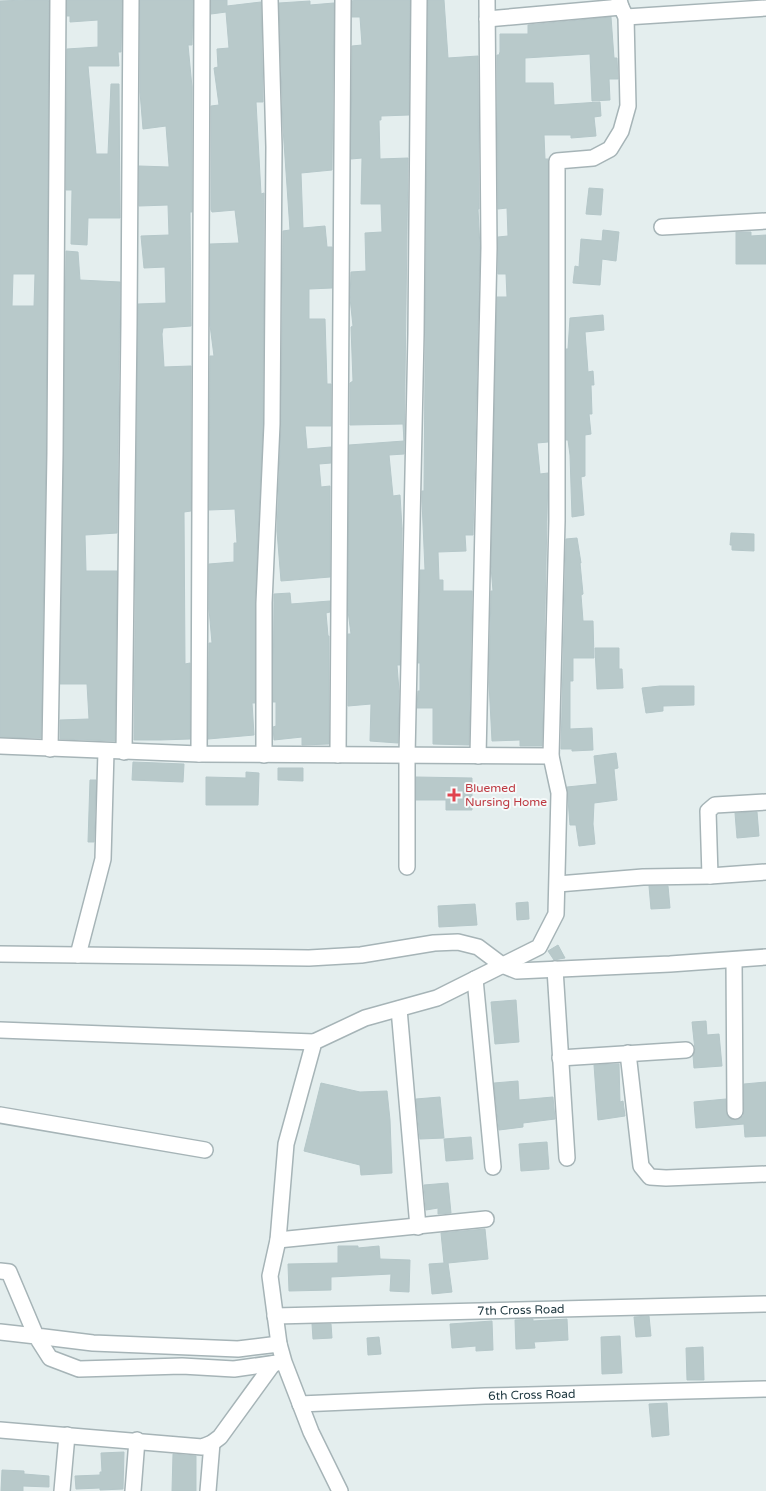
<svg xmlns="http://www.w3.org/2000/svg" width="766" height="1491" viewBox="0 0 766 1491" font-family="'Varela Round',sans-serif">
  <rect width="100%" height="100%" fill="#e4eeee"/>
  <g fill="#b8c9ca" stroke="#b5c7c9" fill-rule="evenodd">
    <path d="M 26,0 L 49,0 L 46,453 L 41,738 L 0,737 L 0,1 ZM 13,274 L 35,274 L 34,306 L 12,306 Z"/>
    <polygon points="67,0 122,0 121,52 118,52 119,66 88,66 96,154 108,154 111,84 119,84 120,218 88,218 87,245 71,244 72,190 66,190 67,49 98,47 98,20 70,22 70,16 67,16"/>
    <polygon points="140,0 193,0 192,45 188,45 192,87 192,212 190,212 191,326 163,328 162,334 164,367 191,366 191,511 184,512 185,664 190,663 190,739 160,740 134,740 138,304 166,303 165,267 144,268 141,236 169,235 168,205 139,206 139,166 169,167 169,165 166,126 143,129 140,92"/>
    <polygon points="211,0 227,0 227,6 261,2 263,102 256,102 261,194 264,193 263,424 255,603 255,703 252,703 254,735 208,739 209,643 212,643 209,609 209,564 234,562 234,543 237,543 235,509 209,510 210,356 214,356 210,325 210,244 239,243 235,210 212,212 211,210 211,106 219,105 214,68 218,67 217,49 229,48 226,12 211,14"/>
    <polygon points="354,0 410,0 409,115 381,116 381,120 379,120 380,159 408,158 404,454 389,455 393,496 400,495 402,528 400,665 397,665 399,691 398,743 370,741 371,704 348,706 348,634 351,634 348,611 349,445 404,441 403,424 350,425 350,383 353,381 351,327 353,326 350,298 351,272 366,271 365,233 382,232 381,204 361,204 362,158 351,159 352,46 362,45 360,17 352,17 352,1"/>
    <polygon points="428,0 444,0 448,58 478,56 479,209 478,209 480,248 473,535 465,535 466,551 438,552 439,580 443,580 443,591 472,591 469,745 433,744 433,708 417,708 418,691 420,691 420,663 418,663 420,570 425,570 422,501 422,491 424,491"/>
    <polygon points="310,1 310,5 334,3 332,170 301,173 303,228 325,226 327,247 332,247 332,288 309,289 309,319 325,319 327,384 331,384 331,426 305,426 307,449 331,447 331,463 319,464 321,487 330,486 330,577 281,581 277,531 281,424 283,231 290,230 283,128 279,3"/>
    <polygon points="611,17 614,58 617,58 618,79 609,79 610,100 592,101 590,54 525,58 525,83 553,83 554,105 600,102 601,116 594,117 596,136 571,138 571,135 544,135 545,159 548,159 548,442 537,443 540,474 548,473 542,746 520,746 520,740 492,741 489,683 491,591 493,591 491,567 497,297 507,297 506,274 498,274 498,237 508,236 507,208 498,209 497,55 499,55 500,52 500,34 528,34 528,25"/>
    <polygon points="589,188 603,189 601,215 586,214"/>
    <polygon points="603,230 619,232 616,261 602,259 600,285 573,283 575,266 579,267 581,239 602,241"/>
    <polygon points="736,232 751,232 751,236 766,235 766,264 736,264"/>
    <polygon points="66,251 78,252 80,280 120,282 117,533 85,535 86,571 117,571 115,741 60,739 60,720 89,719 87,684 60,684"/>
    <polygon points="603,315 604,330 585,332 588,372 593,371 594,385 591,385 592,414 589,414 591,434 585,435 585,476 581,477 584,515 572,517 570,455 568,440 566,440 566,349 568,349 570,318"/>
    <polygon points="731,533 754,534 754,551 732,550 732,545 730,545"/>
    <polygon points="577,538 581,563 580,563 583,594 581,595 583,621 593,621 594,658 573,658 573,681 570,681 570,729 592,728 593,750 572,751 572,749 561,749 566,539"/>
    <polygon points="290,593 291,604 330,601 330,612 326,613 328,636 329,636 329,744 302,745 302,737 274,740 273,727 276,726 276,702 273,702 274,594"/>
    <polygon points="595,648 619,648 619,669 622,669 623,688 597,689"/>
    <polygon points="694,686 694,705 663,706 663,711 646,713 642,688 660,686"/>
    <polygon points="616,753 618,768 614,769 617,800 594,803 593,824 595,844 579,846 576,825 570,825 567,787 597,784 594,756"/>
    <polygon points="133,762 184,764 183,782 132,780"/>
    <polygon points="278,768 303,768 303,781 278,780"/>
    <polygon points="246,772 259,773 258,805 206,805 206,777 246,778"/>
    <polygon points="416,777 472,778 472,810 446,810 446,800 416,800"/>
    <polygon points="90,780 96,780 94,842 88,842"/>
    <polygon points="757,812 759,836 737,838 735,813"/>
    <polygon points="649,886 668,886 670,908 651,909"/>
    <polygon points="528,902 529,919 517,920 516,903"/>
    <polygon points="475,904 477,925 439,927 438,906"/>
    <polygon points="558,945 565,958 554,960 548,951"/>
    <polygon points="516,1000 519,1042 495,1044 491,1002"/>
    <polygon points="706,1021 707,1035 719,1034 722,1066 694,1068 693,1055 695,1050 692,1022"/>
    <polygon points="619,1064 620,1102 623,1101 625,1116 598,1120 594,1065"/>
    <polygon points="518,1081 519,1100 553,1097 555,1119 523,1123 523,1127 499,1130 494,1083"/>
    <polygon points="766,1082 766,1136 745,1137 744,1124 696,1128 694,1102 726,1099 727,1115 731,1119 736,1120 743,1116 744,1111 744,1084"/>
    <polygon points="321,1083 360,1092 387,1091 390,1120 392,1173 361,1175 360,1165 304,1151"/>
    <polygon points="440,1097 444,1138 420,1139 416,1099"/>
    <polygon points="471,1137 473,1159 446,1161 444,1139"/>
    <polygon points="547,1142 549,1169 521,1171 519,1144"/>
    <polygon points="448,1183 451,1213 438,1214 438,1208 426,1210 424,1185"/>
    <polygon points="485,1229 488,1259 448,1263 452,1292 432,1294 429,1264 444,1263 441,1233"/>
    <polygon points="338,1246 358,1246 358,1248 379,1246 380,1259 410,1260 409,1292 390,1291 391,1274 331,1277 331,1290 289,1291 288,1264 338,1263"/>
    <polygon points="649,1316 651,1336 636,1337 634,1317"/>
    <polygon points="533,1319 533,1321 567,1319 568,1340 534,1342 535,1348 516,1349 515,1320"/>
    <polygon points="492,1321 493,1350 476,1351 476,1346 452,1348 450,1324"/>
    <polygon points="312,1324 331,1324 332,1338 313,1339"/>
    <polygon points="620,1336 622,1373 602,1374 601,1337"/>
    <polygon points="379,1337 381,1354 368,1355 367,1338"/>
    <polygon points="703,1347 704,1380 687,1380 686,1348"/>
    <polygon points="667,1403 669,1435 652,1437 649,1404"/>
    <polygon points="124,1452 123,1489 100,1490 100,1488 76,1489 75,1476 100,1475 100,1472 102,1472 101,1453"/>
    <polygon points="173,1454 196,1456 196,1491 172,1491"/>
    <polygon points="2,1470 24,1471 24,1474 49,1476 49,1487 23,1486 23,1491 1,1491"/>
  </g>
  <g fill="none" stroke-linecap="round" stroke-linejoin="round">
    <defs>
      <g id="minor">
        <polyline points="626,17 766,8"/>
        <polyline points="487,19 621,7"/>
        <polyline points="662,227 766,221"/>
        <polyline points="0,746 199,754 551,756"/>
        <polyline points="50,749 55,453 58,0"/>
        <polyline points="124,752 129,323 131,0"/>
        <polyline points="199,754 202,0"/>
        <polyline points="264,755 264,603 272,424 274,147 270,0"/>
        <polyline points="338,755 343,0"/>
        <polyline points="478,756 489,248 487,0"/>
        <polyline points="407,867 407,756 416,334 419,0"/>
        <polyline points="710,876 708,811 715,805 766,802"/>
        <polyline points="558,884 643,877 710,876 766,872"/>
        <polyline points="0,954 309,958 361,955 434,943 458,942 478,947 502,965 517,971 670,964 766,957"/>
        <polyline points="78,955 103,859 106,751"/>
        <polyline points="734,960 735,1111"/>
        <polyline points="555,969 567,1158"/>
        <polyline points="475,979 493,1167"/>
        <polyline points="399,1009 418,1227"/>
        <polyline points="0,1030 314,1042"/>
        <polyline points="628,1053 641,1166 650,1177 666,1178 766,1174"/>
        <polyline points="560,1058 686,1050"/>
        <polyline points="0,1115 205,1150"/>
        <polyline points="278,1240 486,1219"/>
        <polyline points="0,1271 9,1272 36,1336 93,1343 238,1349 279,1344"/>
        <path id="s1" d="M 275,1316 L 766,1304"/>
        <polyline points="0,1332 36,1336 50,1358 79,1369 182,1366 234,1369 277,1363"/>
        <path id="s2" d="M 300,1404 L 485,1396 L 766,1389"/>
        <polyline points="0,1430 202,1447 212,1443 220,1437 273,1364"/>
        <polyline points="62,1491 67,1435"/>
        <polyline points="133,1491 137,1440"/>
        <polyline points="208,1491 212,1443"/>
        <polyline points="340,1491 311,1432 284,1362 279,1344 270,1276 278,1240 286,1144 314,1042 365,1018 437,998 539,947 556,914 559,793 551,756 557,521 557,161 593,158 610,149 621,131 628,106 626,17 621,7 619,0"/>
      </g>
    </defs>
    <use href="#minor" stroke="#a6b4b7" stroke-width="18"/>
    <use href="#minor" stroke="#fff" stroke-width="15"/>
  </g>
  <path fill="#e0444e" stroke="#f5fafa" stroke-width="2" d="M451.5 787.5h5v5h5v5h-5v5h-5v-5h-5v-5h5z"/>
  <g text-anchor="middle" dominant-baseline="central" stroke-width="4" stroke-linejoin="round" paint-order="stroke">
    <g font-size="12" fill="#be3a42" stroke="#f5fafa" text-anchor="start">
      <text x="465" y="788">Bluemed<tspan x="465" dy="14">Nursing Home</tspan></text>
    </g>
    <g font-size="12" fill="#213a42" stroke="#f5fafa">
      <text stroke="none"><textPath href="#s1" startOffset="246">7th Cross Road</textPath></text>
      <text stroke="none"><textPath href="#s2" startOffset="232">6th Cross Road</textPath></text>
    </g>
  </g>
</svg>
